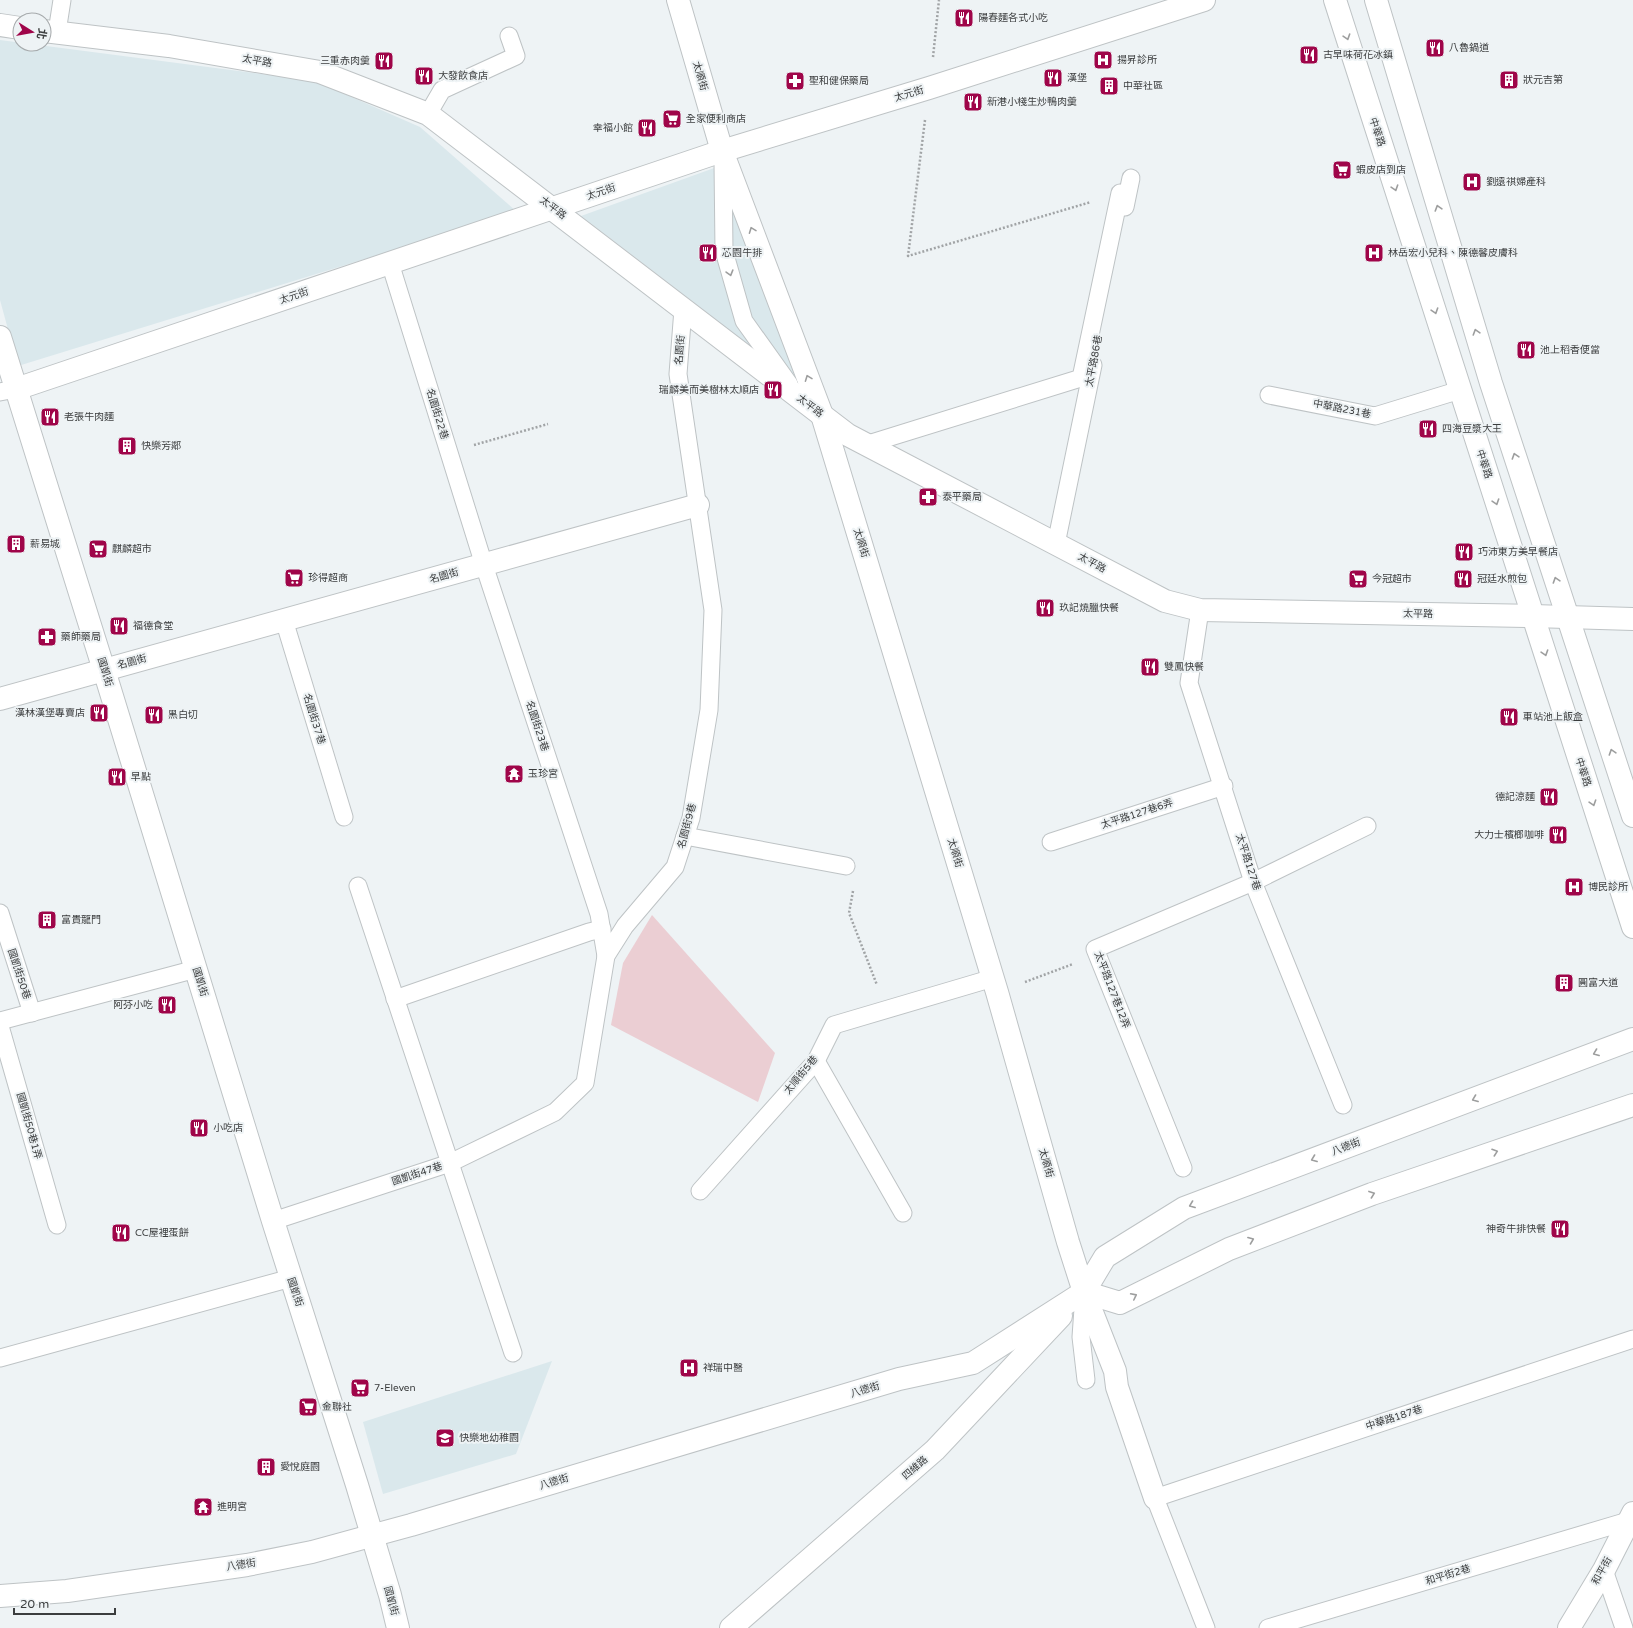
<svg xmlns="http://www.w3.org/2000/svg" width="1633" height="1628" viewBox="0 0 1633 1628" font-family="'Varela Round','Noto Sans TC',sans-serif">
  <rect width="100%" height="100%" fill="#eef3f5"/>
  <g fill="#dae8ec">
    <polygon points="0,40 315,81 420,127 517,212 18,366 0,300"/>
    <polygon points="717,167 801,385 581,216"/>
    <polygon points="552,1361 516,1454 383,1494 363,1422"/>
  </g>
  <polygon fill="#ebced3" points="652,915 775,1053 758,1102 611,1025 623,963"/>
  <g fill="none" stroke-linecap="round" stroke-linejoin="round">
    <defs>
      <g id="lane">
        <polyline points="57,32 62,0"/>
        <polyline points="428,114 442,90 516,56 509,36"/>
        <polyline points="723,162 724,251 744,321 789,384"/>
        <polyline points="1125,207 1131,178"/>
        <polyline points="390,263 484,565 599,914 606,956"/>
        <polyline points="0,392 16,389"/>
        <polyline points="1269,395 1375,416 1460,390"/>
        <polyline points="868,444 1081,378 1120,193"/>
        <polyline points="1056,544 1093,365"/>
        <polyline points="1200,610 1189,683 1253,882 1343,1105"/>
        <polyline points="284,620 344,817"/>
        <polyline points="685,836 846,866"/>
        <polyline points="1051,842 1224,786"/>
        <polyline points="358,886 513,1353"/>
        <polyline points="0,913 32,1013"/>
        <polyline points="395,999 589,932 602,929"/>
        <polyline points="0,1021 196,969"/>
        <polyline points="0,1026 57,1225"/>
        <polyline points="816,1061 903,1213"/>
        <polyline points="1183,1168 1095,949 1253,882 1367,826"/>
        <polyline points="700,1191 816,1061 834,1025 993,978"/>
        <polyline points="273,1221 450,1163 555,1112 585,1083 606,956 625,926 675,867 691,818 709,710 713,610 678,374 683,309"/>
        <polyline points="1084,1294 1081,1337 1086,1380"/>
        <polyline points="0,1358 291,1278"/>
        <polyline points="1604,1570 1624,1628"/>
        <polyline points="1206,1628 1155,1498 1633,1339"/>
        <polyline points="1268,1628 1628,1521"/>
      </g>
      <g id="street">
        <polyline points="678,0 722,151 822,415 997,992 1068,1242 1084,1292 1115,1371 1117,1387 1155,1498"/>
        <polyline points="0,337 104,670 273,1221 357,1485 390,1595 398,1628"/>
        <polyline points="16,389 722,151 929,88 1204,0"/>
        <polyline points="0,699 698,505"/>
        <polyline points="1569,1628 1604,1570 1633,1513"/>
      </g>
      <g id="secondary">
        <polyline points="1335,0 1633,927"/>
        <polyline points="1376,0 1491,383 1633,816"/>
        <polyline points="0,25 20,28"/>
        <polyline points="44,31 169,46 320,72 428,114 848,435 1165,601 1200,610 1533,616 1633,619"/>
        <polyline points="1084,1292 1120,1303 1229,1249 1372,1194 1633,1105"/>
        <polyline points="0,1596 67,1591 247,1565 312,1552 411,1525 899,1379 973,1363 1084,1292 1105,1257 1184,1208 1633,1039"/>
        <polyline points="731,1628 935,1450 1061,1316"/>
      </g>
    </defs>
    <use href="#lane" stroke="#bec3c5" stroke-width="19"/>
    <use href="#street" stroke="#bec3c5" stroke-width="24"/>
    <use href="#secondary" stroke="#bec3c5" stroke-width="24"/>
    <g stroke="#a1a4a6" stroke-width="2.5" stroke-dasharray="2 2" stroke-linecap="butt">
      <polyline points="933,57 939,0"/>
      <polyline points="925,120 908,256 1091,202"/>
      <polyline points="474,445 548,424"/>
      <polyline points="853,891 849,913 877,985"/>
      <polyline points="1025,982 1073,964"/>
    </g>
    <use href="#lane" stroke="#fff" stroke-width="17"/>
    <use href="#street" stroke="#fff" stroke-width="22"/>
    <use href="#secondary" stroke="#fff" stroke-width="22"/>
  </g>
  <defs><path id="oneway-chevron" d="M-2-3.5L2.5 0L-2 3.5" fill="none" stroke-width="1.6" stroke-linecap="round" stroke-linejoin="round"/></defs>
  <g stroke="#9d9e9e">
    <use href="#oneway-chevron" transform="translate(1347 37) rotate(72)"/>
    <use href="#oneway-chevron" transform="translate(1395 188) rotate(72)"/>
    <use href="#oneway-chevron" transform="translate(1438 208) rotate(-107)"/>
    <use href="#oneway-chevron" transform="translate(752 230) rotate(-111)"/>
    <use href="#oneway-chevron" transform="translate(730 273) rotate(74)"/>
    <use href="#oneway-chevron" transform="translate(1435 311) rotate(72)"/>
    <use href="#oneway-chevron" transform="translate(1476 332) rotate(-107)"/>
    <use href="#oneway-chevron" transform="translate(808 378) rotate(-111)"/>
    <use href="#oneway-chevron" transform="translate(1515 456) rotate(-108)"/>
    <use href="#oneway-chevron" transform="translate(1496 502) rotate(72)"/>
    <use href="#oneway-chevron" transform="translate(1556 580) rotate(-108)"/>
    <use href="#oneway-chevron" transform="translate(1545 653) rotate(72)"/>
    <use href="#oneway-chevron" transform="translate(1612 752) rotate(-108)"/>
    <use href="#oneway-chevron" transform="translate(1593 803) rotate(72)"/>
    <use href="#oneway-chevron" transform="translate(1596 1053) rotate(159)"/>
    <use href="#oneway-chevron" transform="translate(1475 1099) rotate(159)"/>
    <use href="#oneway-chevron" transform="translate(1495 1152) rotate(-19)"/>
    <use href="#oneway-chevron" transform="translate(1314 1159) rotate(159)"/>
    <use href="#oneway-chevron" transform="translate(1372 1194) rotate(-20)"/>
    <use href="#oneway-chevron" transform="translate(1192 1205) rotate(159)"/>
    <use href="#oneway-chevron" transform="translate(1251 1240) rotate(-21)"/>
    <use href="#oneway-chevron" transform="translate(1134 1296) rotate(-27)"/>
  </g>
  <defs>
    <symbol id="restaurant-square" viewBox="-11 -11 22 22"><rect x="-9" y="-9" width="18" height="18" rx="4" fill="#9f0549" stroke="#eef3f5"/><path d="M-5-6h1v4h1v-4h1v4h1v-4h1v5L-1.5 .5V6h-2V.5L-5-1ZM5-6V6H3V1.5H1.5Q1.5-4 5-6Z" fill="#fff"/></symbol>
    <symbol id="hospital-square" viewBox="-11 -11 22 22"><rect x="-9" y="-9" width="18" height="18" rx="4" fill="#9f0549" stroke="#eef3f5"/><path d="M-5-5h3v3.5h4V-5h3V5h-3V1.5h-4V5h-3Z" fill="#fff"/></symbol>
    <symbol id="building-square" viewBox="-11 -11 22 22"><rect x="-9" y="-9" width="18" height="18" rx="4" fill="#9f0549" stroke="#eef3f5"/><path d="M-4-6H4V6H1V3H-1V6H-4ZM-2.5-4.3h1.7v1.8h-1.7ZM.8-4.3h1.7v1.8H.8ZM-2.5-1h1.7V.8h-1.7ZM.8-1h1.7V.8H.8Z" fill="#fff"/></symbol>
    <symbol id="pharmacy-square" viewBox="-11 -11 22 22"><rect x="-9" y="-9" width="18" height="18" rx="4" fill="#9f0549" stroke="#eef3f5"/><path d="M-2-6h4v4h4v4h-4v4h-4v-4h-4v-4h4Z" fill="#fff"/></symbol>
    <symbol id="supermarket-square" viewBox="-11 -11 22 22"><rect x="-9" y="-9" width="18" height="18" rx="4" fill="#9f0549" stroke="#eef3f5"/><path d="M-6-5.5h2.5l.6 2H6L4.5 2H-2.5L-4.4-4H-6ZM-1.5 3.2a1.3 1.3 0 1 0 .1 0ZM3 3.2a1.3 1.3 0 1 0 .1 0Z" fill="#fff"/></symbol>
    <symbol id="temple-square" viewBox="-11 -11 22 22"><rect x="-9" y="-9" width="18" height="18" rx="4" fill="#9f0549" stroke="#eef3f5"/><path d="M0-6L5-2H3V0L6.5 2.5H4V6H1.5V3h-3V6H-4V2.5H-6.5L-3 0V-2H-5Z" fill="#fff"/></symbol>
    <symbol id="school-square" viewBox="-11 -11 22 22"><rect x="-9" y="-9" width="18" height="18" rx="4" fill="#9f0549" stroke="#eef3f5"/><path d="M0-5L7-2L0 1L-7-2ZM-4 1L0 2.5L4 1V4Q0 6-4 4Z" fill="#fff"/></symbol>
  </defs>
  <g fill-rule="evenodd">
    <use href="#restaurant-square" x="953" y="7" width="22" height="22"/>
    <use href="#restaurant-square" x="1424" y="37" width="22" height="22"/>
    <use href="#restaurant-square" x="1298" y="44" width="22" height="22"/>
    <use href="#hospital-square" x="1092" y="49" width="22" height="22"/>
    <use href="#restaurant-square" x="373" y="50" width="22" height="22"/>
    <use href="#restaurant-square" x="413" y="65" width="22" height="22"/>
    <use href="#restaurant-square" x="1042" y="67" width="22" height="22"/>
    <use href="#building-square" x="1498" y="69" width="22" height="22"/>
    <use href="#pharmacy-square" x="784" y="70" width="22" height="22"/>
    <use href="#building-square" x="1098" y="75" width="22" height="22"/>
    <use href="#restaurant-square" x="962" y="91" width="22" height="22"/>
    <use href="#supermarket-square" x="661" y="108" width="22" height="22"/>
    <use href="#restaurant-square" x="636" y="117" width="22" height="22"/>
    <use href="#supermarket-square" x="1331" y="159" width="22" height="22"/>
    <use href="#hospital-square" x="1461" y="171" width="22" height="22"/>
    <use href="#restaurant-square" x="697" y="242" width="22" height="22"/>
    <use href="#hospital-square" x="1363" y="242" width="22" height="22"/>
    <use href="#restaurant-square" x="1515" y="339" width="22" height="22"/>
    <use href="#restaurant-square" x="762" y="379" width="22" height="22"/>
    <use href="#restaurant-square" x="39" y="406" width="22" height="22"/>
    <use href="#restaurant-square" x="1417" y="418" width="22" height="22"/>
    <use href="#building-square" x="116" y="435" width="22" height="22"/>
    <use href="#pharmacy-square" x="917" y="486" width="22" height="22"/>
    <use href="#building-square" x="5" y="533" width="22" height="22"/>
    <use href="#supermarket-square" x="87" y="538" width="22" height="22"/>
    <use href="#restaurant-square" x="1453" y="541" width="22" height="22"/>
    <use href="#supermarket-square" x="283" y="567" width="22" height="22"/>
    <use href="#supermarket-square" x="1347" y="568" width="22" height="22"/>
    <use href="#restaurant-square" x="1452" y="568" width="22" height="22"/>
    <use href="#restaurant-square" x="1034" y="597" width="22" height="22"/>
    <use href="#restaurant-square" x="108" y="615" width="22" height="22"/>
    <use href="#pharmacy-square" x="36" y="626" width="22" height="22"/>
    <use href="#restaurant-square" x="1139" y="656" width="22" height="22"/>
    <use href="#restaurant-square" x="88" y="702" width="22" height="22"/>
    <use href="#restaurant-square" x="143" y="704" width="22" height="22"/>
    <use href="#restaurant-square" x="1498" y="706" width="22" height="22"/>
    <use href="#temple-square" x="503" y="763" width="22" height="22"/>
    <use href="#restaurant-square" x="106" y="766" width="22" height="22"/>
    <use href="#restaurant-square" x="1538" y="786" width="22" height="22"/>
    <use href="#restaurant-square" x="1547" y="824" width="22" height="22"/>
    <use href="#hospital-square" x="1563" y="876" width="22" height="22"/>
    <use href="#building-square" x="36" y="909" width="22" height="22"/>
    <use href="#building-square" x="1553" y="972" width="22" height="22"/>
    <use href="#restaurant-square" x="156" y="994" width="22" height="22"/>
    <use href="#restaurant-square" x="188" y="1117" width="22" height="22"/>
    <use href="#restaurant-square" x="1549" y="1218" width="22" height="22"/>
    <use href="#restaurant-square" x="110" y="1222" width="22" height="22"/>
    <use href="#hospital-square" x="678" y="1357" width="22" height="22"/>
    <use href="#supermarket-square" x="349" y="1377" width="22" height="22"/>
    <use href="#supermarket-square" x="297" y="1396" width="22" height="22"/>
    <use href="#school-square" x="434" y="1427" width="22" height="22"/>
    <use href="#building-square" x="255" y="1456" width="22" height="22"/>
    <use href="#temple-square" x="192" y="1496" width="22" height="22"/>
  </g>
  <g text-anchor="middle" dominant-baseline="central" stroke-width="4" stroke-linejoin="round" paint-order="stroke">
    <g font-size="10" fill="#3b3d3e" stroke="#eef3f5" text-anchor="start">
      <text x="978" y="18">陽春麵各式小吃</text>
      <text x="1449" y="48">八魯鍋道</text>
      <text x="1323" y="55">古早味荷花冰鎮</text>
      <text x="1117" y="60">揚昇診所</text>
      <text x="370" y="61" text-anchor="end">三重赤肉羹</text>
      <text x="438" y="76">大發飲食店</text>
      <text x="1067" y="78">漢堡</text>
      <text x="1523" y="80">狀元吉第</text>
      <text x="809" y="81">聖和健保藥局</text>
      <text x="1123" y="86">中華社區</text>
      <text x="987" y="102">新港小棧生炒鴨肉羹</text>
      <text x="686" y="119">全家便利商店</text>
      <text x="633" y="128" text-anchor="end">幸福小館</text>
      <text x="1356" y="170">蝦皮店到店</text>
      <text x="1486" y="182">劉遠祺婦產科</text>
      <text x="722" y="253">芯園牛排</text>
      <text x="1388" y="253">林岳宏小兒科、陳德馨皮膚科</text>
      <text x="1540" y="350">池上稻香便當</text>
      <text x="759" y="390" text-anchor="end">瑞麟美而美樹林太順店</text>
      <text x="64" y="417">老張牛肉麵</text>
      <text x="1442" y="429">四海豆漿大王</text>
      <text x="141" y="446">快樂芳鄰</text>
      <text x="942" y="497">泰平藥局</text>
      <text x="30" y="544">薪易城</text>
      <text x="112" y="549">麒麟超市</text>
      <text x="1478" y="552">巧沛東方美早餐店</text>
      <text x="308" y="578">珍得超商</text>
      <text x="1372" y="579">今冠超市</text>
      <text x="1477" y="579">冠廷水煎包</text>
      <text x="1059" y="608">玖記燒臘快餐</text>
      <text x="133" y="626">福德食堂</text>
      <text x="61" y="637">藥師藥局</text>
      <text x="1164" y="667">雙鳳快餐</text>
      <text x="85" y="713" text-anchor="end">漢林漢堡專賣店</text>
      <text x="168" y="715">黑白切</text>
      <text x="1523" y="717">車站池上飯盒</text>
      <text x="528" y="774">玉珍宮</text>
      <text x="131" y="777">早點</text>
      <text x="1535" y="797" text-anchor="end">德記涼麵</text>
      <text x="1544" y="835" text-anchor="end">大力士檳榔咖啡</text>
      <text x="1588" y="887">博民診所</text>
      <text x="61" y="920">富貴龍門</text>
      <text x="1578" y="983">圓富大道</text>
      <text x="153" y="1005" text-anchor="end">阿芬小吃</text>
      <text x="213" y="1128">小吃店</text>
      <text x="1546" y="1229" text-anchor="end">神奇牛排快餐</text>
      <text x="135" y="1233">CC屋裡蛋餅</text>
      <text x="703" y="1368">祥瑞中醫</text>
      <text x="374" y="1388">7-Eleven</text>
      <text x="322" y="1407">金聯社</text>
      <text x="459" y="1438">快樂地幼稚園</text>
      <text x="280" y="1467">愛悅庭園</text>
      <text x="217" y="1507">進明宮</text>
    </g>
    <g font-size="10" fill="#3b3d3e" stroke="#eef3f5">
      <text transform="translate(257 61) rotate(10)">太平路</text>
      <text transform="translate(700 76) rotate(74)">太順街</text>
      <text transform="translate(909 94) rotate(-17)">太元街</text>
      <text transform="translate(1377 132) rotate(72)">中華路</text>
      <text transform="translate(601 192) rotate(-19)">太元街</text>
      <text transform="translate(553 208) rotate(37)">太平路</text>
      <text transform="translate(294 296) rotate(-19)">太元街</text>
      <text transform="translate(680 350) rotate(-85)">名園街</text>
      <text transform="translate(1094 361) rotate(-79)">太平路86巷</text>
      <text transform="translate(810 406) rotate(37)">太平路</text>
      <text transform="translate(1342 409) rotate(11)">中華路231巷</text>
      <text transform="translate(437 414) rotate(73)">名園街22巷</text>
      <text transform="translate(1484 464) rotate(72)">中華路</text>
      <text transform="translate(861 543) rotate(73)">太順街</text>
      <text transform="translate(1092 563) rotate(28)">太平路</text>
      <text transform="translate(444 576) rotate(-16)">名園街</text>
      <text transform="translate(1418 614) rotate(1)">太平路</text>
      <text transform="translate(132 662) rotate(-15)">名園街</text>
      <text transform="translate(105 672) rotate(73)">國凱街</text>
      <text transform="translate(314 719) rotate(73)">名園街37巷</text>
      <text transform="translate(537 726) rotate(72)">名園街23巷</text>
      <text transform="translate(1583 772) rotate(72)">中華路</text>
      <text transform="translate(1137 814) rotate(-18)">太平路127巷6弄</text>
      <text transform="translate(687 826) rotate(-75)">名園街9巷</text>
      <text transform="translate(955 853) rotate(73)">太順街</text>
      <text transform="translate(1248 862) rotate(72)">太平路127巷</text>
      <text transform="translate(19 974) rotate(72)">國凱街50巷</text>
      <text transform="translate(200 982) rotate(73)">國凱街</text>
      <text transform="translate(1112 990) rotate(69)">太平路127巷12弄</text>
      <text transform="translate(801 1075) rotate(-50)">太順街5巷</text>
      <text transform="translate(29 1126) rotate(74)">國凱街50巷1弄</text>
      <text transform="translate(1346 1147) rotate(-21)">八德街</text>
      <text transform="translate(1046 1163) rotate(74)">太順街</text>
      <text transform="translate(417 1174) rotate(-18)">國凱街47巷</text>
      <text transform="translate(295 1292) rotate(72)">國凱街</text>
      <text transform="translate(865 1390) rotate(-17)">八德街</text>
      <text transform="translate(1394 1418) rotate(-18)">中華路187巷</text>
      <text transform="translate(915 1468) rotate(-41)">四維路</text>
      <text transform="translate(554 1482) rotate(-17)">八德街</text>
      <text transform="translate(241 1565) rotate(-9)">八德街</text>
      <text transform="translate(1602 1571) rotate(-61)">和平街</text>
      <text transform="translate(1448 1575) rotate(-17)">和平街2巷</text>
      <text transform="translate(391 1601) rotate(75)">國凱街</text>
    </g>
  </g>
  <g transform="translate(32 32) rotate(101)"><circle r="19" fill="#eef3f5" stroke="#a6aaac"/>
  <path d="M0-3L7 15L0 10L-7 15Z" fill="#9f0549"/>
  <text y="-6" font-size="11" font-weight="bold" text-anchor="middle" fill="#3b3d3e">北</text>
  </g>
  <path d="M14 1608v6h101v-6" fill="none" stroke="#3b3d3e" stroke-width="2"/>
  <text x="20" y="1608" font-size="12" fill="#3b3d3e" stroke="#eef3f5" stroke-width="3" paint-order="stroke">20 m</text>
</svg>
